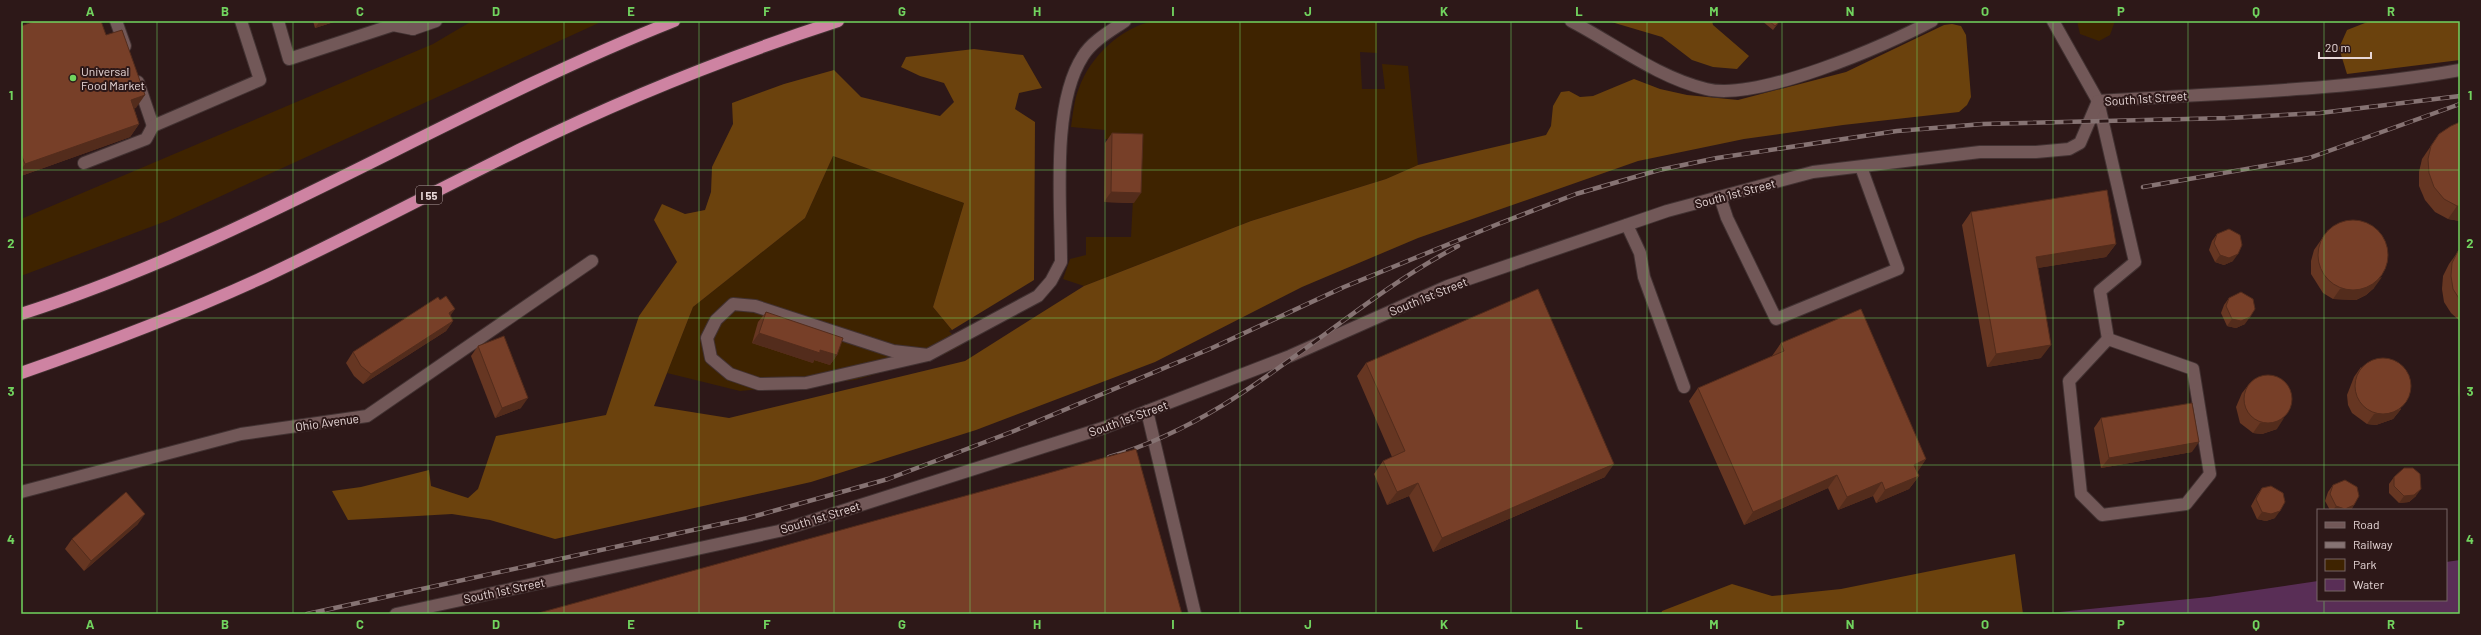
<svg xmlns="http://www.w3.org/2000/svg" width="2481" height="635" viewBox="0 0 2481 635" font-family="Barlow,sans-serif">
  <rect width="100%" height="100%" fill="#2d1818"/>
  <g fill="#3e2300">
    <polygon points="603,21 169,220 21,276 21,219 433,44 472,21"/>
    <path d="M 1154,21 L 1377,21 L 1377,53 L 1360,52 L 1362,89 L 1385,89 L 1382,64 L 1408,66 L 1418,165 L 1386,179 L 1251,221 L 1084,286 L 1063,279 L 1070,259 L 1086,255 L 1086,237 L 1131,237 L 1136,141 L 1105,139 L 1105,130 L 1071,127 C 1073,114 1074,100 1079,88 C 1090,57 1121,27 1154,21 Z"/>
    <polygon points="2077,21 2115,21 2110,35 2099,41 2080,34"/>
    <polygon points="833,156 964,203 933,307 952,330 949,331 962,345 945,354 855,380 740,391 667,373 693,307 805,218"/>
  </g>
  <g fill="#6b420d">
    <polygon points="1608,21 1712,21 1713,25 1749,56 1737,69 1713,67 1692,60 1662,37"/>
    <polygon points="2370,21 2460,21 2460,60 2347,74 2339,48 2347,30"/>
    <polygon points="1952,24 1961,26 1966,35 1971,97 1967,105 1959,112 1843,125 1744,139 1638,161 1418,238 1302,287 1155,362 976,430 811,482 555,539 490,520 452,514 348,520 332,491 361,487 429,470 431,486 468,498 478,489 496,436 606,415 639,316 677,262 654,220 662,204 685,214 705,210 711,192 712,167 733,124 732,103 784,84 834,70 861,97 940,116 954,102 944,83 920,76 901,67 906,57 974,49 1023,55 1042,88 1019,93 1015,109 1035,122 1034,280 952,330 933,307 964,203 833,156 805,218 693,307 654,406 729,418 965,361 1084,286 1251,221 1386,179 1418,165 1546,135 1551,126 1553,106 1561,92 1569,91 1580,97 1593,96 1634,79 1660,89 1687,95 1738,100 1846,72 1944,25"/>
    <polygon points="2015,554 2023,614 1661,614 1662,611 1732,584 1772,596 1841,589"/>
  </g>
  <polygon fill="#592e56" points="2460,560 2460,614 2040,614 2209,597 2318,581 2318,600 2446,600 2446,562"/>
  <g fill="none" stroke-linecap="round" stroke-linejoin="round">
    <defs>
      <g id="minor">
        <polyline points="116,21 125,46"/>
        <polyline points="278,21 289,59 393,25 413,29 410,21"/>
        <path d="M 1571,21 C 1615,44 1657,77 1706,89 C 1756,102 1885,46 1932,21"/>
        <polyline points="2053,21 2098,101 2135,262 2100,291 2108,339"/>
        <polyline points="413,29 436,21"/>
        <polyline points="138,82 153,126"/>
        <path d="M 2098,101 C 2218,93 2341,91 2460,70"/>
        <polyline points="84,163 146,139 153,126 260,80 241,21"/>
        <polyline points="1720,197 1727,218 1776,319 1898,269 1861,167"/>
        <polyline points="1627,225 1640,253 1644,277 1684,387"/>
        <polygon points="2108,339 2193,369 2210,474 2186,504 2102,515 2081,494 2069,381"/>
        <path d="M 928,355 L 893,351 L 755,306 L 733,304 L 716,320 L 707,338 L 711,358 L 730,374 L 759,384 L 806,383 L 928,355 L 1038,296 L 1051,281 L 1061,262 C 1061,204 1051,105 1083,56 C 1092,41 1112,30 1125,21"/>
        <polyline points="1147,411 1195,614"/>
        <polyline points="21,492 241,434 367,416 592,261"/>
        <polyline points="396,614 779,531 1106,427 1290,356 1448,286 1667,211 1813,172 1980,152 2036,152 2069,149 2080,143 2098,101"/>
      </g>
      <g id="highway">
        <path d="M 21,314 C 249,241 452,109 674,21"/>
        <path d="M 21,373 C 104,344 186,313 266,276 C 353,235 437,190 523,148 C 625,98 730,56 838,21"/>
      </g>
    </defs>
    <use href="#minor" stroke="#423232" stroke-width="14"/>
    <use href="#highway" stroke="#423232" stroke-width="14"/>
    <use href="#minor" stroke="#725858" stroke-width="12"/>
    <use href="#highway" stroke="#ce83a2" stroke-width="12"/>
    <defs>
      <g id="rail">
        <polyline points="2143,187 2309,158 2460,104"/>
        <path d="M 1109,457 C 1247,416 1335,311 1458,246"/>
        <polyline points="307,614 748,518 888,479 1014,431 1212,348 1344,287 1498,224 1576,194 1659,170 1717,158 1897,131 1983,124 2228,118 2320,113 2460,96"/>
      </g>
    </defs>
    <use href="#rail" stroke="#867373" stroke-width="4.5"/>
    <use href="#rail" stroke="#2d1818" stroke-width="3" stroke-dasharray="9" stroke-linecap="butt"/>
  </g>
  <g fill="#663622">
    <polygon points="313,21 337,21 315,28"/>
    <polygon points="1762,21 1780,21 1773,30"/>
    <polygon points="21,26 106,35 136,108 134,108 139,124 130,137 21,176"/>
    <polygon points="2451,126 2460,221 2448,219 2435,212 2425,200 2419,186 2419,172 2422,159 2439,134"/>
    <polygon points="1112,133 1134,203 1104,202 1105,143"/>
    <polygon points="1971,212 2116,244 2106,257 2037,268 2041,358 1987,367 1962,225"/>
    <polygon points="2328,230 2374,288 2366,295 2356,300 2333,299 2323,293 2311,274 2311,261 2314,250"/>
    <polygon points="2217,234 2233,261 2224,265 2215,262 2209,250 2212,241"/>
    <polygon points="2460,249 2460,321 2451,313 2444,302 2442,289 2443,276 2449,264"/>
    <polygon points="2229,298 2245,324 2236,328 2227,326 2221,313 2224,305"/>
    <polygon points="766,312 837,355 830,365 814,360 813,363 752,343 758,322"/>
    <polygon points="450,316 453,321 446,331 363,384 354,376 346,363 353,352"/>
    <polygon points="1781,343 1926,459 1917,472 1919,476 1909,489 1876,503 1873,496 1838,510 1828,488 1744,525 1689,401 1698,388 1772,356"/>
    <polygon points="478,346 521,408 495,418 471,356"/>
    <polygon points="1366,363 1605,477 1433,552 1409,496 1387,505 1374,474 1383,461 1392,457 1357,376"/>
    <polygon points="2361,367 2401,409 2393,419 2376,425 2367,424 2352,413 2348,405 2347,395 2354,377"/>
    <polygon points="2460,378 2460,404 2458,392 2459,379"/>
    <polygon points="2250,383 2277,429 2262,434 2253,433 2240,423 2236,407 2242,393"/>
    <polygon points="2101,418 2192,452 2101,468 2094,428"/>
    <polygon points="2394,477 2416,496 2409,502 2399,503 2389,493 2389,484"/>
    <polygon points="2333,485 2354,505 2351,510 2330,510 2325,501 2328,492"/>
    <polygon points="2262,488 2275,518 2266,521 2257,519 2251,506 2257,495"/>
    <polygon points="138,524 84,571 65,549 72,539"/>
  </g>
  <g fill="#532c1c">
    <polygon points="320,21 337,21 315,28"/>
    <polygon points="145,95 136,108 122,113 131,100"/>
    <polygon points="139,124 130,137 21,176 21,170 25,164"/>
    <polygon points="1111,192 1141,193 1134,203 1104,202"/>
    <polygon points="2457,206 2460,206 2460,221 2448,219"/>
    <polygon points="2116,244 2106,257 2026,270 2036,257"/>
    <polygon points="2238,254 2233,261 2224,265 2215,262 2220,255"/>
    <polygon points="2382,277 2374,288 2366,295 2356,300 2333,299 2340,289"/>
    <polygon points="455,309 448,319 449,313"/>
    <polygon points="2250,317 2245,324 2236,328 2227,326 2232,319"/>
    <polygon points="453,321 446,331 363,384 371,374"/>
    <polygon points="759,333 820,350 837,355 830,365 814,360 813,363 752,343"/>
    <polygon points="2051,345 2041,358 1987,367 1996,354"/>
    <polygon points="528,398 521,408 495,418 502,408"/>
    <polygon points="2401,409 2393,419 2376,425 2367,424 2374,414"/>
    <polygon points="2284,418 2277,429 2262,434 2253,433 2260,423"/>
    <polygon points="2199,442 2192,452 2101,468 2109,458"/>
    <polygon points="1926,459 1917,473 1914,465"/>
    <polygon points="1614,464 1605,477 1433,552 1442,538"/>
    <polygon points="1837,475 1828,488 1744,525 1753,512"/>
    <polygon points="1919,476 1909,489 1876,503 1885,490"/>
    <polygon points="1882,482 1873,496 1838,510 1847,497"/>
    <polygon points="1418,483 1409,496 1387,505 1397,492"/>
    <polygon points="2421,489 2416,496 2409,502 2399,503 2404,496"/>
    <polygon points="2354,505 2351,510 2333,510 2336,506"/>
    <polygon points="2280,511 2275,518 2266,521 2257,519 2262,512"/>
    <polygon points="145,514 138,524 84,571 91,561"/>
  </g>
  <g fill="#773f28" stroke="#532c1c">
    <polygon points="35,21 101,21 106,35 122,30 145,95 131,100 139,124 25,164 21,154 21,26"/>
    <polygon points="1769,21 1780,21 1775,26"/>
    <polygon points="2460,122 2460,206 2457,206 2444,199 2434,187 2429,173 2428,159 2431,146 2439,134 2451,126"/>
    <polygon points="1112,133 1143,134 1141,193 1111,192"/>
    <polygon points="2107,190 2116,244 2036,257 2051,345 1996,354 1971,212"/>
    <circle cx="2353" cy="255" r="35"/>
    <polygon points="2229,229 2240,235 2242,245 2238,254 2229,258 2220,255 2214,243 2217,234"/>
    <polygon points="2460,249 2460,300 2453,289 2451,276 2452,263 2458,251"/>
    <polygon points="1538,289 1614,464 1442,538 1418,483 1397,492 1383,461 1405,451 1366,363"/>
    <polygon points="2241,292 2253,299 2255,309 2250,317 2241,321 2232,319 2226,306 2229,298"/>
    <polygon points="446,296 455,309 449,313 453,321 371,374 361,366 353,352 438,297 440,300"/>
    <polygon points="1861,309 1926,459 1914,465 1919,476 1885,490 1882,482 1847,497 1837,475 1753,512 1698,388 1784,351 1781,343"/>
    <polygon points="766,312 843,338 837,355 820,350 820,353 759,333"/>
    <polygon points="504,336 528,398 502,408 478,346"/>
    <circle cx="2383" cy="386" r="28"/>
    <circle cx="2268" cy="399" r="24"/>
    <polygon points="2192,403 2199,442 2109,458 2101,418"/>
    <polygon points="1136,449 1182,614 535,614"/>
    <polygon points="2404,468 2413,468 2420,474 2421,489 2414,495 2404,496 2394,486 2394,477"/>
    <polygon points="2345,480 2357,487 2359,496 2354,505 2345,509 2336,506 2330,494 2333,485"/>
    <polygon points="2271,486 2283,493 2285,502 2280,511 2271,514 2262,512 2256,499 2262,488"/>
    <polygon points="126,492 145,514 91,561 72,539"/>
  </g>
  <path fill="none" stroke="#71d35e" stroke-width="1" stroke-opacity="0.55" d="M 157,21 L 157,614M 293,21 L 293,614M 428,21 L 428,614M 564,21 L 564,614M 699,21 L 699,614M 834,21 L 834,614M 970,21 L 970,614M 1105,21 L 1105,614M 1240,21 L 1240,614M 1376,21 L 1376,614M 1511,21 L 1511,614M 1647,21 L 1647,614M 1782,21 L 1782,614M 1917,21 L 1917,614M 2053,21 L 2053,614M 2188,21 L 2188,614M 2324,21 L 2324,510M 21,170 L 2460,170M 21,318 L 2460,318M 21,465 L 2460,465M 2324,600 L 2324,614"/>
  <circle fill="#71d35e" stroke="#2d1818" stroke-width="1.5" cx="73" cy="78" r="4"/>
  <g text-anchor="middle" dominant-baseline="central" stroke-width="4" stroke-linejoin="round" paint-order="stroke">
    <rect fill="#2d1818" stroke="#af9e9e" stroke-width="1" x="416" y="186" width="26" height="18" rx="3"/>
    <g font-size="11" font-weight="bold" fill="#e7d7d7">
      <text x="429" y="195">I 55</text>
    </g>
    <g font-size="12" fill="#e7d7d7" stroke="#2d1818" text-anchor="start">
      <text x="81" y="71">Universal<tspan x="81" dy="14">Food Market</tspan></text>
    </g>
    <g font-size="12" fill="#e7d7d7" stroke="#2d1818">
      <text transform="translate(2146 98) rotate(-4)">South 1st Street</text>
      <text transform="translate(1735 193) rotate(-15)">South 1st Street</text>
      <text transform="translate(1428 296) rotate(-22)">South 1st Street</text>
      <text transform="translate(1128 418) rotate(-20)">South 1st Street</text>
      <text transform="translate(327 422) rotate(-8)">Ohio Avenue</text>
      <text transform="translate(820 517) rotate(-17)">South 1st Street</text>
      <text transform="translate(504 590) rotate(-12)">South 1st Street</text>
    </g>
  </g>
  <rect width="2481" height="635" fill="none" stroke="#2d1818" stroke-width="44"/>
  <rect x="2317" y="509" width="130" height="92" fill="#2d1818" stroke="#776464"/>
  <rect x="2325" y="522" width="20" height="6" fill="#725858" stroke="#776464"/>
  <text x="2353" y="529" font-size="12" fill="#e7d7d7">Road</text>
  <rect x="2325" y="542" width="20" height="6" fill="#867373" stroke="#776464"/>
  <text x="2353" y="549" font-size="12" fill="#e7d7d7">Railway</text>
  <rect x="2325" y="559" width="20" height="12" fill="#3e2300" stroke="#776464"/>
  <text x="2353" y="569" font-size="12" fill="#e7d7d7">Park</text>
  <rect x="2325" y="579" width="20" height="12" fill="#592e56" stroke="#776464"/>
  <text x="2353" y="589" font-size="12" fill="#e7d7d7">Water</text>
  <path d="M2319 52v6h52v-6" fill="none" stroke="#e7d7d7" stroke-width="2"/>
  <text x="2325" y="52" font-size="12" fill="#e7d7d7" stroke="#2d1818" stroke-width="3" paint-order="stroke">20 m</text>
  <rect x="22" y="22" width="2437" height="591" fill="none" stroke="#71d35e" stroke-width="1.5"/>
  <g font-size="13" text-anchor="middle" font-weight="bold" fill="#71d35e">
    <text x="90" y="16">A</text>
    <text x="225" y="16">B</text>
    <text x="360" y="16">C</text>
    <text x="496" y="16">D</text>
    <text x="631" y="16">E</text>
    <text x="767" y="16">F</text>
    <text x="902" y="16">G</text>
    <text x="1037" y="16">H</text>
    <text x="1173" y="16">I</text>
    <text x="1308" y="16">J</text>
    <text x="1444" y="16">K</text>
    <text x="1579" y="16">L</text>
    <text x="1714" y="16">M</text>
    <text x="1850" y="16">N</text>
    <text x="1985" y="16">O</text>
    <text x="2121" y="16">P</text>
    <text x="2256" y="16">Q</text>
    <text x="2391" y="16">R</text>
    <text x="11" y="100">1</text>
    <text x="2470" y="100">1</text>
    <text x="11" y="248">2</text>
    <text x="2470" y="248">2</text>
    <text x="11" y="396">3</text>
    <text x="2470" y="396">3</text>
    <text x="11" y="544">4</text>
    <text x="2470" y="544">4</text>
    <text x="90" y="629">A</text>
    <text x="225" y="629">B</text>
    <text x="360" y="629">C</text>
    <text x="496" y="629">D</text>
    <text x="631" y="629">E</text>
    <text x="767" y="629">F</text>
    <text x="902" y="629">G</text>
    <text x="1037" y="629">H</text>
    <text x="1173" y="629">I</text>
    <text x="1308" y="629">J</text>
    <text x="1444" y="629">K</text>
    <text x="1579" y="629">L</text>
    <text x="1714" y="629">M</text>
    <text x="1850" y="629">N</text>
    <text x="1985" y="629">O</text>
    <text x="2121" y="629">P</text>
    <text x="2256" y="629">Q</text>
    <text x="2391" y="629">R</text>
  </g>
</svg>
